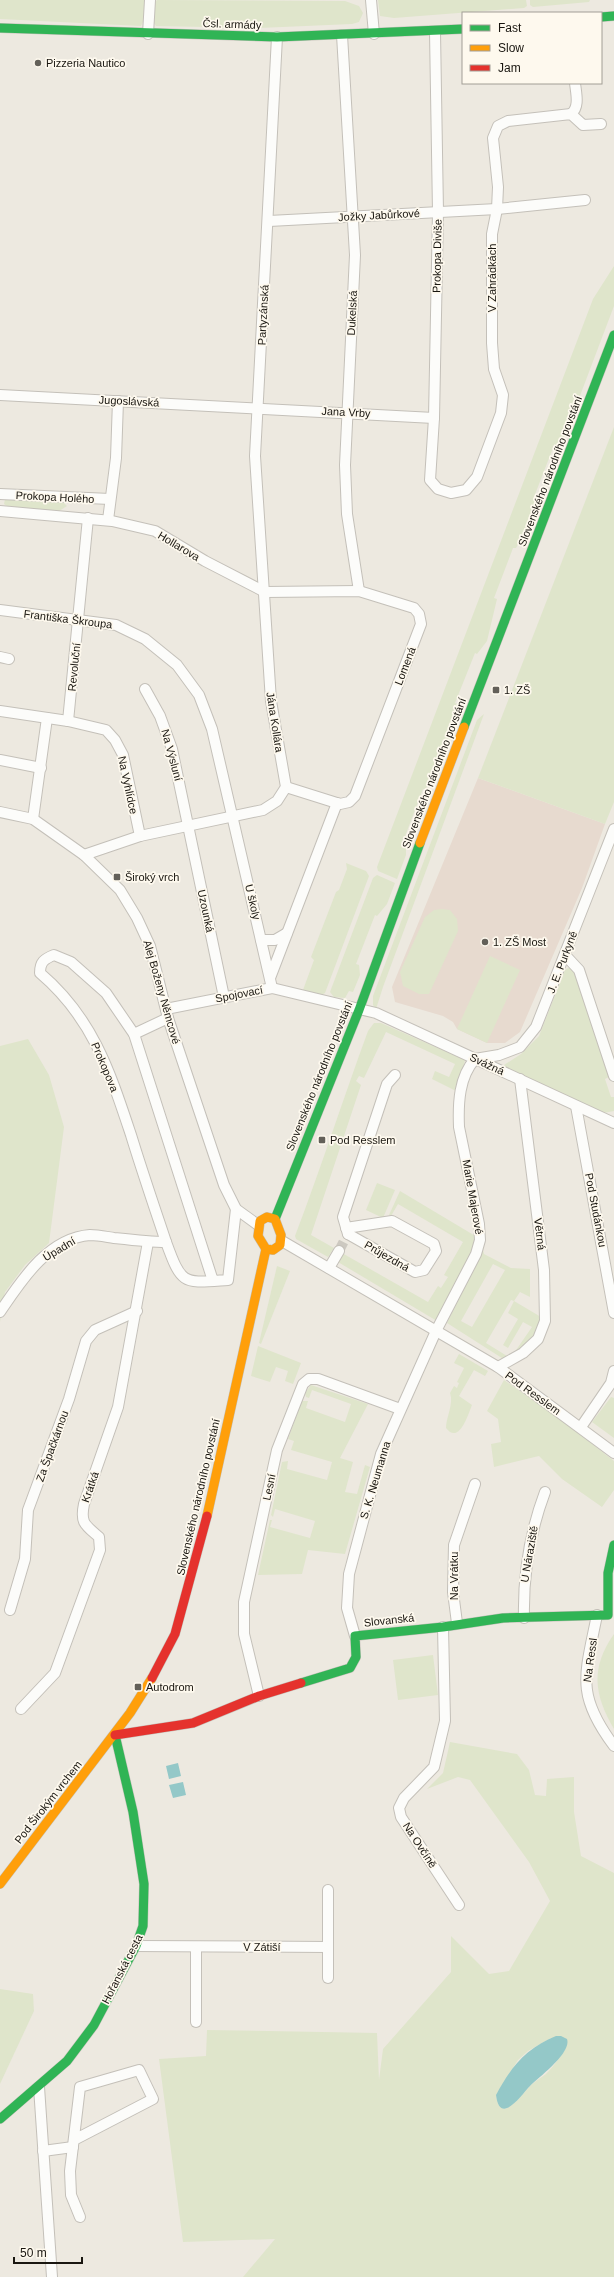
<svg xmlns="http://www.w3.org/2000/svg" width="614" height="2277" viewBox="0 0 614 2277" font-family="Helvetica,sans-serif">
  <rect width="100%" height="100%" fill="#ede9e0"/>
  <polygon fill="#e7dacf" points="478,778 605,824 582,888 520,1032 505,1043 487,1043 457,1029 453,1022 443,1016 395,1002 392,987"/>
  <g fill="#dfe5cb" fill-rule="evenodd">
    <polygon points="0,0 145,0 146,15 141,26 0,19"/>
    <polygon points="157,0 345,1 359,6 363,13 359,22 352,24 259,28 156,26 154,23 154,4"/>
    <polygon points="378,0 526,0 527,6 524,8 394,18 380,16"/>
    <polygon points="530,0 590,0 589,2 533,7 530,5"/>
    <polygon points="614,266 614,306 564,438 555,449 553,448 534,497 536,499 535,513 516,548 513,548 494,598 497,599 487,641 477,654 475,653 455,703 458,704 459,715 435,778 425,789 423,789 404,839 406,840 406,855 397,879 378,871 377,867 593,299"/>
    <polygon points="614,427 614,802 605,824 478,778"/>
    <polygon points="5,499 62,501 67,506 59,511 7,506 4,504"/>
    <polygon points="484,714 383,987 376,1009 373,1005 373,996 477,720"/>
    <polygon points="346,863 366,871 369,876 325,993 321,995 303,990 314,960 311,957 336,892 339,890 347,869"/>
    <polygon points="377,875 395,883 387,904 377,916 375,915 356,964 359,965 360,975 353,992 349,991 345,998 334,997 330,992 373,878"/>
    <polygon points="442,909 450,910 457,919 458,931 429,994 419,994 403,986 400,972 425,917 434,910"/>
    <polygon points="490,956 520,970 487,1043 457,1029"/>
    <polygon points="570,967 575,971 609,1077 605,1079 611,1097 614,1097 614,1111 603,1113 505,1068 504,1065 521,1054 539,1036 565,970"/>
    <path d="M 374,1023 L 381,1023 L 465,1060 L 458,1092 L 432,1079 L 435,1071 L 449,1077 L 455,1064 L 386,1032 L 364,1078 L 359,1076 L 356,1081 L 361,1085 L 311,1235 L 334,1248 L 328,1257 L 296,1239 L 295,1236 C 321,1168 343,1099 368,1031 Z"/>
    <polygon points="28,1039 49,1075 64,1127 49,1243 25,1265 5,1292 0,1322 0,1046"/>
    <polygon points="377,1183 395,1190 383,1218 366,1210"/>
    <polygon points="400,1191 477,1237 468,1262 437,1321 338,1262 342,1253 428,1302 438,1286 441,1288 448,1277 444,1275 463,1242 398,1204 391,1216 389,1215"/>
    <path d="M 483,1250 L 484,1254 L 511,1268 L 530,1269 L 530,1297 L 520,1292 L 514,1301 L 541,1317 C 538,1337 525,1355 505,1360 L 447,1323 ZM 493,1264 L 505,1270 L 472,1327 L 461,1321 ZM 511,1300 L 514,1301 L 508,1313 L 518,1319 L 503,1345 L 508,1348 L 523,1322 L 532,1327 L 514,1353 L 507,1356 L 486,1343 Z"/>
    <polygon points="277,1266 290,1271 261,1344 259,1343"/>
    <polygon points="258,1346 301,1363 293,1384 285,1381 288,1371 276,1367 270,1382 251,1376"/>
    <path d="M 459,1354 L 488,1371 L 485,1376 L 474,1370 L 459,1396 L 472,1405 C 468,1415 459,1445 446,1428 C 446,1417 454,1404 450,1393 L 454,1386 L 457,1388 L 459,1383 L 457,1382 L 464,1368 L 454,1363 Z"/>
    <polygon points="504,1380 556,1416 614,1461 614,1490 602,1507 562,1479 539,1456 494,1467 491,1444 501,1442 498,1419 487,1411"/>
    <polygon points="311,1385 368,1404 340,1458 353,1462 345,1492 357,1494 365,1465 370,1467 345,1554 308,1550 302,1574 258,1575 270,1520 272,1520 270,1527 310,1538 315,1521 275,1509 273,1517 271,1515 282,1462 288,1461 287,1469 327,1480 332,1462 291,1450 294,1441 288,1439 302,1401 308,1401 306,1408 345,1422 351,1404 312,1390 309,1398 306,1397 305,1393"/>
    <polygon points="611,1397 614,1398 614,1438 592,1422"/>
    <path d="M 614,1634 L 614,1729 C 594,1695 590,1668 614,1634 Z"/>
    <polygon points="433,1655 438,1695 398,1700 393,1660"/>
    <path d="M 450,1742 L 517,1754 L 529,1770 L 535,1795 L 546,1796 L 547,1779 L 574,1777 L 574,1812 L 581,1856 L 614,1873 L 614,2277 L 243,2277 L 275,2239 L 183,2242 L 159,2059 L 206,2056 L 207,2030 L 377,2033 L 379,2080 L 383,2049 L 451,1972 L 451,1936 L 489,1974 L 509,1971 L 550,1901 L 529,1862 L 470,1780 L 458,1777 L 427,1789 L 443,1773 ZM 551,2038 L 565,2050 C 559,2058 553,2067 546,2074 C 541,2078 535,2081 531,2085 C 523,2093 500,2127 496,2095 L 518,2060 L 528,2051 Z"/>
    <polygon points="0,1989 33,1994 34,2011 0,2084"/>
  </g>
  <g fill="#94c8c8">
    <polygon points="178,1763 181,1776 169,1779 166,1766"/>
    <polygon points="183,1782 186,1795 173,1798 169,1785"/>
    <path d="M 556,2036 L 561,2036 L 567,2039 C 572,2053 539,2077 530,2086 C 522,2094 500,2127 496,2095 C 511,2067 526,2048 556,2036 Z"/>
  </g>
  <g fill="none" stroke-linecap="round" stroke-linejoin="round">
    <polyline stroke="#cdc9c1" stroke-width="10" stroke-dasharray="10 5" stroke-linecap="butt" points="339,1251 345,1239"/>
    <defs>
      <g id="street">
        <polyline points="371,0 374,34"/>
        <polyline points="435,32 438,212 434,418 430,480 438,489 451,493 466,490 477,477 501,413 503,395 494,369 492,343 492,234 497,209 498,187 493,138 498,126 508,121 571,114 583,125 601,124"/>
        <polyline points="148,34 150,0"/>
        <polyline points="342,35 355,255 345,465 347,514 359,591"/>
        <path d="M 571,114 C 580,107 576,93 575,83"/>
        <polyline points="269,221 497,209 585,200"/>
        <polyline points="0,395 434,418"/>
        <polyline points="0,494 110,499"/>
        <polyline points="0,511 112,521 155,531 205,561 265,592 359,591 414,608 419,614 421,624 355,796 349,802 340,804 286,787"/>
        <polyline points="108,520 116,458 118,401"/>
        <polyline points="0,610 116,625 145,639 177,665 199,695 212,729 272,988"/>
        <polyline points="0,657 9,659"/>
        <polyline points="145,689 160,716 172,749 224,997"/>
        <polyline points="0,711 68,721 106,730 115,740 123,755 140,836"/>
        <polyline points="68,721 88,518"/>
        <polyline points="0,760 41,768"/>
        <polyline points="0,812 33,819 84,855 120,890 137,918 150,946 168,1018 224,1185 236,1209 258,1225"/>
        <polyline points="33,819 47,718"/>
        <polyline points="84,855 140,836 263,810 277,801 286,787 271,701 255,456 277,37"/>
        <polyline points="261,940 275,940 287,933"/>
        <polyline points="565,955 579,970 614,1076"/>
        <polyline points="270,978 337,803"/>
        <polyline points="166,1009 272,988 376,1013 614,1123"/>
        <polyline points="134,1034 168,1018"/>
        <polyline points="475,1059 499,1055 520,1047 536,1027 614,829"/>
        <polyline points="576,1106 614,1313"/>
        <polyline points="346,1228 392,1221 434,1244 436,1251 424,1270 415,1272 348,1234"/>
        <polyline points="348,1234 343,1217 387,1084 395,1075"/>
        <polyline points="282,1241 498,1367 614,1453"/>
        <polyline points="329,1268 339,1251"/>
        <path d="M 213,1281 L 134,1034 L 106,993 L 71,962 L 54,955 C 44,959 40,962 40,973 C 93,1018 110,1072 131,1135 C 142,1171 154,1206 166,1242 C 182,1286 183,1283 228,1280 L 236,1209"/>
        <path d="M 0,1312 C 21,1281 48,1238 90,1235 C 98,1235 107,1237 114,1238 C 132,1240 149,1242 166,1242"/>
        <polyline points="498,1367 523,1353 538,1339 545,1321 544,1270 520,1079"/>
        <polyline points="581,1427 611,1383 614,1371"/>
        <polyline points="10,1610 25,1559 28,1510 69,1399 86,1341 95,1330 137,1311"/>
        <path d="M 597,1615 C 585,1675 575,1694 614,1746"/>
        <path d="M 524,1618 C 523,1575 530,1532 545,1492"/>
        <polyline points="457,1623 453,1592 454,1545 475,1484"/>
        <polyline points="443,1627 445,1721 434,1767 404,1798 399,1808 401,1817 459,1905"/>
        <path d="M 355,1636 L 347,1608 L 349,1574 L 381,1454 L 436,1331 L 476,1254 L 480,1240 L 479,1224 L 459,1127 C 458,1103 459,1077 475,1059"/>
        <polyline points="259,1696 244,1634 244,1602 277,1450 303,1384 309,1379 318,1379 400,1409"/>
        <path d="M 21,1709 L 55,1673 L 100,1550 L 99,1537 C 85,1525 80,1523 84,1504 L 118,1407 L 148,1242"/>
        <polyline points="136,1946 328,1947 328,1890"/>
        <polyline points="328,1947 328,1978"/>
        <polyline points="196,2022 196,1947"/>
        <polyline points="39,2087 52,2277"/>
        <polyline points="74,2140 153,2099 139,2070 80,2087 70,2171 71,2195 80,2217"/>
        <polyline points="43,2151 73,2147"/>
      </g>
      <g id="fast">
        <polyline points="601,17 614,16"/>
        <polyline points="0,28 277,37 463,29"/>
        <polyline points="464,727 614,335"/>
        <polyline points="275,1219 359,1010 420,843"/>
        <polyline points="301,1683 350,1668 356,1657 355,1636 443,1627 503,1618 608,1615 608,1573 614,1545"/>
        <polyline points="0,2119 67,2061 94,2025 136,1946 143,1926 144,1884 133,1812 115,1735"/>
      </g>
      <g id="slow">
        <polyline points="420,843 464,727"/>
        <polygon points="267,1217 275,1219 281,1235 280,1245 273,1250 266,1249 258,1236 260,1221"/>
        <polyline points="207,1516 266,1249"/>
        <polyline points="0,1884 130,1713 152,1678"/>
      </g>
      <g id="jam">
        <polyline points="152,1678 175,1634 207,1516"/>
        <polyline points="115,1735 193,1723 259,1696 301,1683"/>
      </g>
    </defs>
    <use href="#street" stroke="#c4c0b9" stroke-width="12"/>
    <use href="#fast" stroke="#c4c0b9" stroke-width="10"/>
    <use href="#slow" stroke="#c4c0b9" stroke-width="10"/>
    <use href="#jam" stroke="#c4c0b9" stroke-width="10"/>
    <use href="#street" stroke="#fcfcfa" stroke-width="10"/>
    <use href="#fast" stroke="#30b455" stroke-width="9"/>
    <use href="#slow" stroke="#ff9f0a" stroke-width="9"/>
    <use href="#jam" stroke="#e5322d" stroke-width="9"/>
  </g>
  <g fill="#636059" stroke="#fef9ee" stroke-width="1.5">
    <circle cx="38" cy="63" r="4"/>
    <rect x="492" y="686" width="8" height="8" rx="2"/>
    <rect x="113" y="873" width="8" height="8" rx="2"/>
    <circle cx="485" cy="942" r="4"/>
    <rect x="318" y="1136" width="8" height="8" rx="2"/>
    <rect x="134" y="1683" width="8" height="8" rx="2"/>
  </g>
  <g text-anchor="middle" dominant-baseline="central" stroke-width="3.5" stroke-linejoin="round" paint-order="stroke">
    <g font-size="11" fill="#191610" stroke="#fef9ee">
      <text transform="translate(232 24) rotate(2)">Čsl. armády</text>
      <text transform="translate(379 215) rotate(-3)">Jožky Jabůrkové</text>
      <text transform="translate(437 256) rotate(-89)">Prokopa Diviše</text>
      <text transform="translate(492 278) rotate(-90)">V Zahrádkách</text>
      <text transform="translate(352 313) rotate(-87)">Dukelská</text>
      <text transform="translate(263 315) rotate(-87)">Partyzánská</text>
      <text transform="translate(129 401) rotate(3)">Jugoslávská</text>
      <text transform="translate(346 412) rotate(3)">Jana Vrby</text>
      <text transform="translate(550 471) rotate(-69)">Slovenského národního povstání</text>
      <text transform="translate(55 497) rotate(3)">Prokopa Holého</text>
      <text transform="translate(179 546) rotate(31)">Hollarova</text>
      <text transform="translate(68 619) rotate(7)">Františka Škroupa</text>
      <text transform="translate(405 666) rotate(-69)">Lomená</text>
      <text transform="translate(74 667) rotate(-84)">Revoluční</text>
      <text transform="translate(275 722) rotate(81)">Jána Kollára</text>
      <text transform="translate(172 755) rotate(75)">Na Výsluní</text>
      <text transform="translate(434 773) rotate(-69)">Slovenského národního povstání</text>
      <text transform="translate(128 785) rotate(78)">Na Vyhlídce</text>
      <text transform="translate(253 902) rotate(77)">U školy</text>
      <text transform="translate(206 911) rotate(78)">Uzounká</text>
      <text transform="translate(562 962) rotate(-69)">J. E. Purkyně</text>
      <text transform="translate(162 992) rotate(74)">Alej Boženy Němcové</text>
      <text transform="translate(239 994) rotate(-11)">Spojovací</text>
      <text transform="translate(487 1064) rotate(25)">Svážná</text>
      <text transform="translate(105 1067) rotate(67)">Prokopova</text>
      <text transform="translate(319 1076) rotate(-68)">Slovenského národního povstání</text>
      <text transform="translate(473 1197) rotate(80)">Marie Majerové</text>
      <text transform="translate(596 1210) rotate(79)">Pod Studánkou</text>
      <text transform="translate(540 1234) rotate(83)">Větrná</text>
      <text transform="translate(59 1249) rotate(-31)">Úpadní</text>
      <text transform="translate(387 1256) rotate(30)">Průjezdná</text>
      <text transform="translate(533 1393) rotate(36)">Pod Resslem</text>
      <text transform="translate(52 1446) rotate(-70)">Za Špačkárnou</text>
      <text transform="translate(375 1480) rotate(-73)">S. K. Neumanna</text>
      <text transform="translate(90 1487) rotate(-71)">Krátká</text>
      <text transform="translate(269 1487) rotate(-78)">Lesní</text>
      <text transform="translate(198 1497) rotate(-77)">Slovenského národního povstání</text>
      <text transform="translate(529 1554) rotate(-80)">U Náraziště</text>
      <text transform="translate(454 1576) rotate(-90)">Na Vrátku</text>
      <text transform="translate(389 1620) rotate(-6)">Slovanská</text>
      <text transform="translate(590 1660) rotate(-82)">Na Ressl</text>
      <text transform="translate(48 1802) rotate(-52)">Pod Širokým vrchem</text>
      <text transform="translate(420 1845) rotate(57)">Na Ovčíně</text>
      <text x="262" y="1947">V Zátiší</text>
      <text transform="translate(122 1969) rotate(-63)">Hořanská cesta</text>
    </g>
    <g font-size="11" fill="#191610" stroke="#fef9ee" text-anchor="start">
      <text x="46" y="63">Pizzeria Nautico</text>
      <text x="504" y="690">1. ZŠ</text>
      <text x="125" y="877">Široký vrch</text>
      <text x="493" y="942">1. ZŠ Most</text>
      <text x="330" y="1140">Pod Resslem</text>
      <text x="146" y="1687">Autodrom</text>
    </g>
  </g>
  <rect x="462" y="12" width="140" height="72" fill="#fef9ee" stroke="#a29e95"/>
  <rect x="470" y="25" width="20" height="6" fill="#30b455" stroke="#a29e95"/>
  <text x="498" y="32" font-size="12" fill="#191610">Fast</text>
  <rect x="470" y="45" width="20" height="6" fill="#ff9f0a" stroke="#a29e95"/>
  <text x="498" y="52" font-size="12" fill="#191610">Slow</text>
  <rect x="470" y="65" width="20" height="6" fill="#e5322d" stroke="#a29e95"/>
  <text x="498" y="72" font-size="12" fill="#191610">Jam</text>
  <path d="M14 2257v6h68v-6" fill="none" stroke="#191610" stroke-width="2"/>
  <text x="20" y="2257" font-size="12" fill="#191610" stroke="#fef9ee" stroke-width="3" paint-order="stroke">50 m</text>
</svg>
